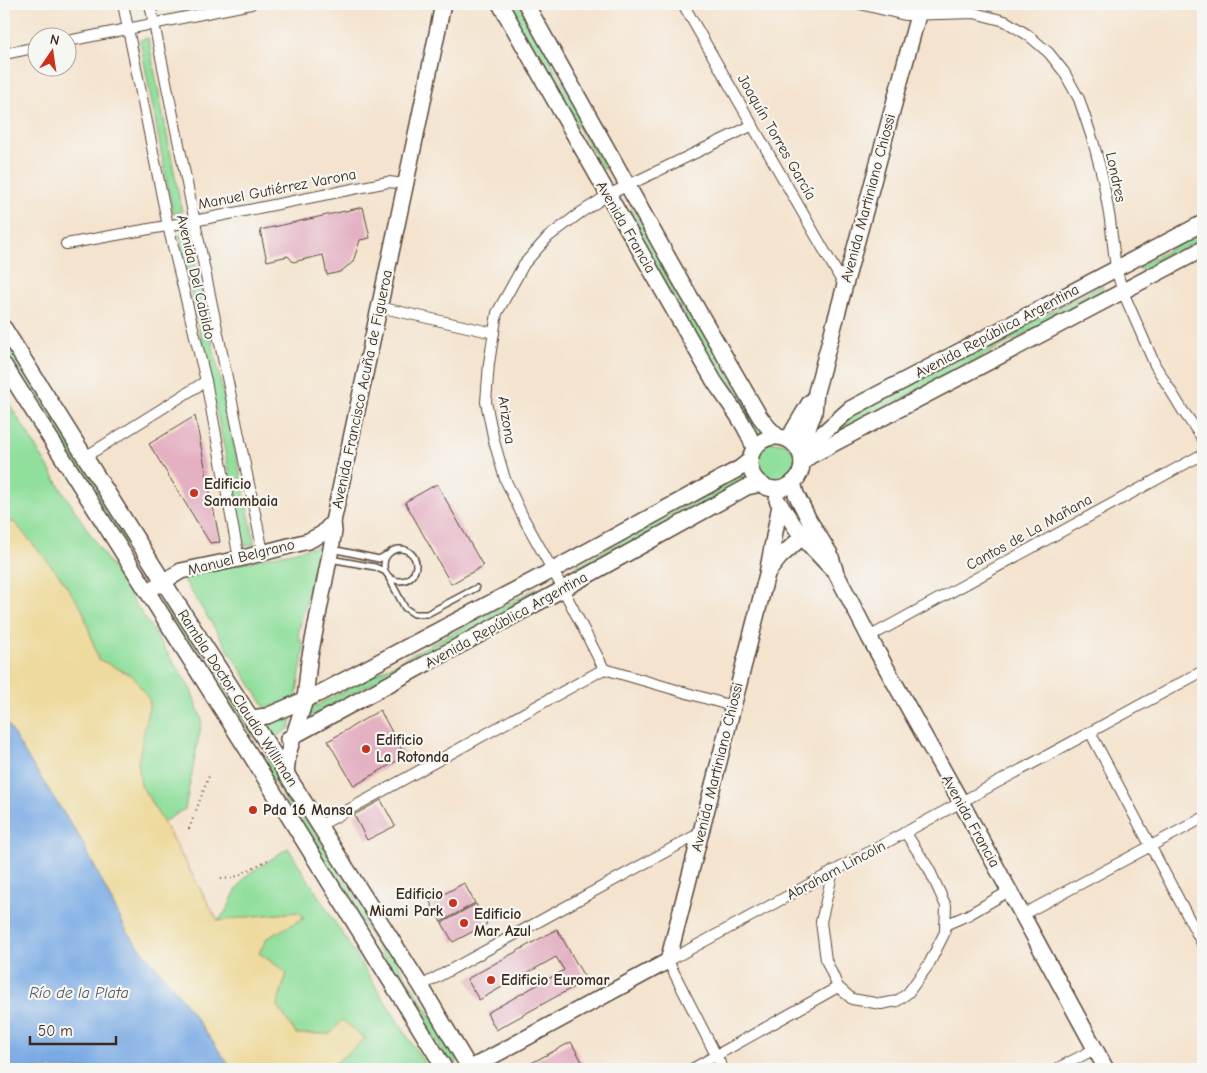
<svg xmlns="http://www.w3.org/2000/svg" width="1207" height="1073" viewBox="0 0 1207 1073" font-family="'Comic Neue',sans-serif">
  <rect width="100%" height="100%" fill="#f6f6f2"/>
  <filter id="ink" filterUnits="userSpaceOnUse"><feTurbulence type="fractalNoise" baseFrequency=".02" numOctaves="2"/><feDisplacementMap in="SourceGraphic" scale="10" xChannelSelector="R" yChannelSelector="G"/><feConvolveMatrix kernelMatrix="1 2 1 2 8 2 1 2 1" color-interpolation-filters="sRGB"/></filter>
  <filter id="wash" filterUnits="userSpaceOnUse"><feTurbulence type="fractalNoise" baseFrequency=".0096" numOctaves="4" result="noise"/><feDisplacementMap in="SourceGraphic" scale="20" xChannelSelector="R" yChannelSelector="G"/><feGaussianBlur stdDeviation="1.12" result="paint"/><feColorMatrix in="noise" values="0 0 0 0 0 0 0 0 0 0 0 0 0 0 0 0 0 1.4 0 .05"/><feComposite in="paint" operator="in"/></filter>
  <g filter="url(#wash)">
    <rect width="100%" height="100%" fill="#f4e3ce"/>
    <g fill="#91df9c" stroke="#66845d">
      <path d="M 507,4 L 520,4 L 609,167 C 607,169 605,169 602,168 Z"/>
      <polygon points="148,38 182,212 173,214 140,40"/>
      <polygon points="632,208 764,433 757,437 723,385 628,215 628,211"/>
      <polygon points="1203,232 1203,238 1141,271 1138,266"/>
      <polygon points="189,233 255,544 245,546 179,235"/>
      <polygon points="1102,285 1104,292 818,443 854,413"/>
      <polygon points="4,336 154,576 153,580 149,581 147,580 4,352"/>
      <polygon points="4,395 65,495 190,688 202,720 185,809 163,822 141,785 138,764 142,739 133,676 98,659 83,611 15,523 4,520"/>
      <circle cx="776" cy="462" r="20"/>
      <polygon points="743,473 747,480 579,572 576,566"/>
      <polygon points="319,546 325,547 320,571 315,566 298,634 304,648 296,698 266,709 184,580 188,575"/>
      <polygon points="537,588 539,594 309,717 310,709"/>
      <polygon points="166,600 257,740 255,739 244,723 229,711 162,605 163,602"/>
      <polygon points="293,711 290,728 272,739 262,724 272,722"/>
      <path d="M 266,756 L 268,757 L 454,1053 L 457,1061 L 456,1064 L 454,1064 L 447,1058 L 262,763 C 261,759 262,757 266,756 Z"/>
      <polygon points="288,848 428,1069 322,1069 334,1065 365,1038 330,1034 296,1034 277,1005 287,973 259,953 267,938 304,918 299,912 247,917 218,921 228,908 235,892 246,876"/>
    </g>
    <polygon fill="#eeda9e" stroke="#94825e" points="4,520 15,523 60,576 83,611 98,659 133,676 150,701 138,763 141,785 163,822 218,921 247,917 299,912 304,918 267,938 259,953 287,973 277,1005 296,1034 330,1034 342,1020 365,1039 333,1065 322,1069 232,1069 179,995 127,932 80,838 24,752 4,718"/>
    <polygon fill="#79aae4" stroke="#5a6a81" points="4,718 24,752 80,838 127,932 179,995 232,1069 4,1069"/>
    <g id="blocks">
      <g fill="#e4b1c3">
        <polygon points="363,207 370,238 360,240 353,262 340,272 327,275 323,255 293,262 288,256 267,261 260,230"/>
        <polygon points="195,416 220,542 210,543 149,444"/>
        <polygon points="437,484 483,566 451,584 405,502"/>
        <polygon points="380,710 405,756 354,786 328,741"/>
        <polygon points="381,800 395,826 367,840 354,815"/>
        <polygon points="464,883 475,903 441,922 430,902"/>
        <polygon points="476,904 487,924 453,942 442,923"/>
        <polygon points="557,929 586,980 496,1030 487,1013 564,970 556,957 479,1000 467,979"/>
        <polygon points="571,1042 584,1065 576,1069 520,1069"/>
      </g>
    </g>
  </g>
  <g filter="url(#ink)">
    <use href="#blocks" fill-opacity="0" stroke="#574638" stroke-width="1"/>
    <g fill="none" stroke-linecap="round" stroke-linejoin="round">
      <defs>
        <g id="lane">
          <circle cx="400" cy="565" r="16"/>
          <polyline points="332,549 379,559 386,555"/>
          <polyline points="330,559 375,567 384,571"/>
          <polyline points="389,578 405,608 414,614 427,614 476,588"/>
        </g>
        <g id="street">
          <polyline points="123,4 168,226 206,381 239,559"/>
          <polyline points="150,4 263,552"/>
          <polyline points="683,4 844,285"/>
          <polyline points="860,4 905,15 974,13 1005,21 1028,35 1049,53 1064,72 1079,99 1093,141 1103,179 1110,220 1116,269 1123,292 1155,365 1183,411 1203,439"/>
          <polyline points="68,41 251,4"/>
          <polyline points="4,54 38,47"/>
          <polyline points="66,244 194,221 388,182 406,184"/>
          <polyline points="379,307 494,333"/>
          <polyline points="85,457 206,381"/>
          <polyline points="869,637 1203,454"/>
          <polyline points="732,706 604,669 563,589 524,519 505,479 494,441 486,402 489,363 497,313 524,264 548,237 580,213 608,195 753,125"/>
          <polyline points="1090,732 1203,945"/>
          <polyline points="319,826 604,669"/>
          <polyline points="833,871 821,922 826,960 838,987 852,999 881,1004 897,1001 908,993 929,964 945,932 946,906 929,869 905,832"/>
          <polyline points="1022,915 1203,818"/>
          <polyline points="945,925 968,915 1009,891"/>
          <polyline points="421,986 700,833"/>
          <polyline points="692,1069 838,987"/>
          <polyline points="723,1069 668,961 1203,671"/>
          <polyline points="1056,1069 1095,1049"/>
        </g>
        <g id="secondary">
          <path d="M 500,4 L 714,381 C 728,402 746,424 754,448"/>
          <polyline points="526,4 681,281 760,417 768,427 777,436"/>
          <polyline points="4,328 163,581 251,718 421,986 470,1069"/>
          <polyline points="4,365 250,754 445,1069"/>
          <circle cx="776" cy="463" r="26"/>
          <polyline points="788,439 810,402"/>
          <polyline points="798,449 805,436 814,413 816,392 921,4"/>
          <polyline points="799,451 814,441 850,409 1203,223"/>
          <polyline points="802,463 810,456 1203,249"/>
          <polyline points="793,482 796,494 809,520 830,554 836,573 869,637 961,802 1106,1069"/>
          <polyline points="777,500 802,537 831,568"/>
          <polyline points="768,572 780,557 802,537 808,529"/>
          <polyline points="156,586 181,571 239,559 308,541 322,534 333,522"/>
          <polyline points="251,718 267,716 320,693 553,570 740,468 750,460"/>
          <polyline points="288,739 563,589 747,487 761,484"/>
          <path d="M 286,774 L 288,754 L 305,700 L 309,661 L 331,549 L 334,531 L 333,522 C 370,350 408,177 443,4"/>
          <polyline points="469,1069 668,961 767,574 780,505"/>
        </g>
      </defs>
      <use href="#lane" stroke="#574638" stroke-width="8"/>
      <use href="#street" stroke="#574638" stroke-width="12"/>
      <use href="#secondary" stroke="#574638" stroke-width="18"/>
      <g stroke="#574638" stroke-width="2" stroke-dasharray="1 4" stroke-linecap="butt">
        <polyline points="189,829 209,776"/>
        <polyline points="221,879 233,878 268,860"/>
      </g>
      <use href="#lane" stroke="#fff" stroke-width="5"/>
      <use href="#street" stroke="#fff" stroke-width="10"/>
      <use href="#secondary" stroke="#fff" stroke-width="15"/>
    </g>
  </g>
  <g fill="#c8321e" stroke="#f6f6f2" stroke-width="2">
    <circle cx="194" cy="493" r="5"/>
    <circle cx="366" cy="749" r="5"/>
    <circle cx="253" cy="810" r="5"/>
    <circle cx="453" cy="903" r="5"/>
    <circle cx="464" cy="923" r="5"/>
    <circle cx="491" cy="980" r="5"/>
  </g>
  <g text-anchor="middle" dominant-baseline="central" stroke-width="4.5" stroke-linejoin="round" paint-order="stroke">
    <g font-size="15" fill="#3b2a1e" stroke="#f6f6f2">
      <text transform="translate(777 137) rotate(60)">Joaquín Torres García</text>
      <text transform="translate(1116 177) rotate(78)">Londres</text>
      <text transform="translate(277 189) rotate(-11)">Manuel Gutiérrez Varona</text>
      <text transform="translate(868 198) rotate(-75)">Avenida Martiniano Chiossi</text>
      <text transform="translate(626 227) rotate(60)">Avenida Francia</text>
      <text transform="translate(196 277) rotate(77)">Avenida Del Cabildo</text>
      <text transform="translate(997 331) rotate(-28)">Avenida República Argentina</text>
      <text transform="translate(362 389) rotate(-78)">Avenida Francisco Acuña de Figueroa</text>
      <text transform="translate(507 420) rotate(81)">Arizona</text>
      <text transform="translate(1029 532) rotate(-29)">Cantos de La Mañana</text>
      <text transform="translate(241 557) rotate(-14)">Manuel Belgrano</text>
      <text transform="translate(506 620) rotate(-29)">Avenida República Argentina</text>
      <text transform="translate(238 698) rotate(57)">Rambla Doctor Claudio Williman</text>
      <text transform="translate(717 767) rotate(-76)">Avenida Martiniano Chiossi</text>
      <text transform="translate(971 821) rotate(61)">Avenida Francia</text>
      <text transform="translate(836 870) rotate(-28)">Abraham Lincoln</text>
    </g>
    <g font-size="15" font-weight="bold" fill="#3b2a1e" stroke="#f6f6f2" text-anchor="start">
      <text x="204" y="484">Edificio<tspan x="204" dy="17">Samambaia</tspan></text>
      <text x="376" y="740">Edificio<tspan x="376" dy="17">La Rotonda</tspan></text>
      <text x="263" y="810">Pda 16 Mansa</text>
      <text x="443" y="894" text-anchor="end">Edificio<tspan x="443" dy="17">Miami Park</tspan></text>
      <text x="474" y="914">Edificio<tspan x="474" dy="17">Mar Azul</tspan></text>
      <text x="501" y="980">Edificio Euromar</text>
    </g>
    <g font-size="16" font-style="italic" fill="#515763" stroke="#f6f6f2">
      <text x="79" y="993">Río de la Plata</text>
    </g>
  </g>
  <rect width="1207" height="1073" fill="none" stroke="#f6f6f2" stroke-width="20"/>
  <g transform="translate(52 52) rotate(13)"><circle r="24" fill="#f6f6f2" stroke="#aba49d"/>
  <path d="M0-4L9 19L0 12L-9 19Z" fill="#c8321e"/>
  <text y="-8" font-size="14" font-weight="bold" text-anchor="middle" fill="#3b2a1e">N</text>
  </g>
  <path d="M30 1036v8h86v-8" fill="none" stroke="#3b2a1e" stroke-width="2.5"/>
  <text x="38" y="1036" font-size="15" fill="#3b2a1e" stroke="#f6f6f2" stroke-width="4" paint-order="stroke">50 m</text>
</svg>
